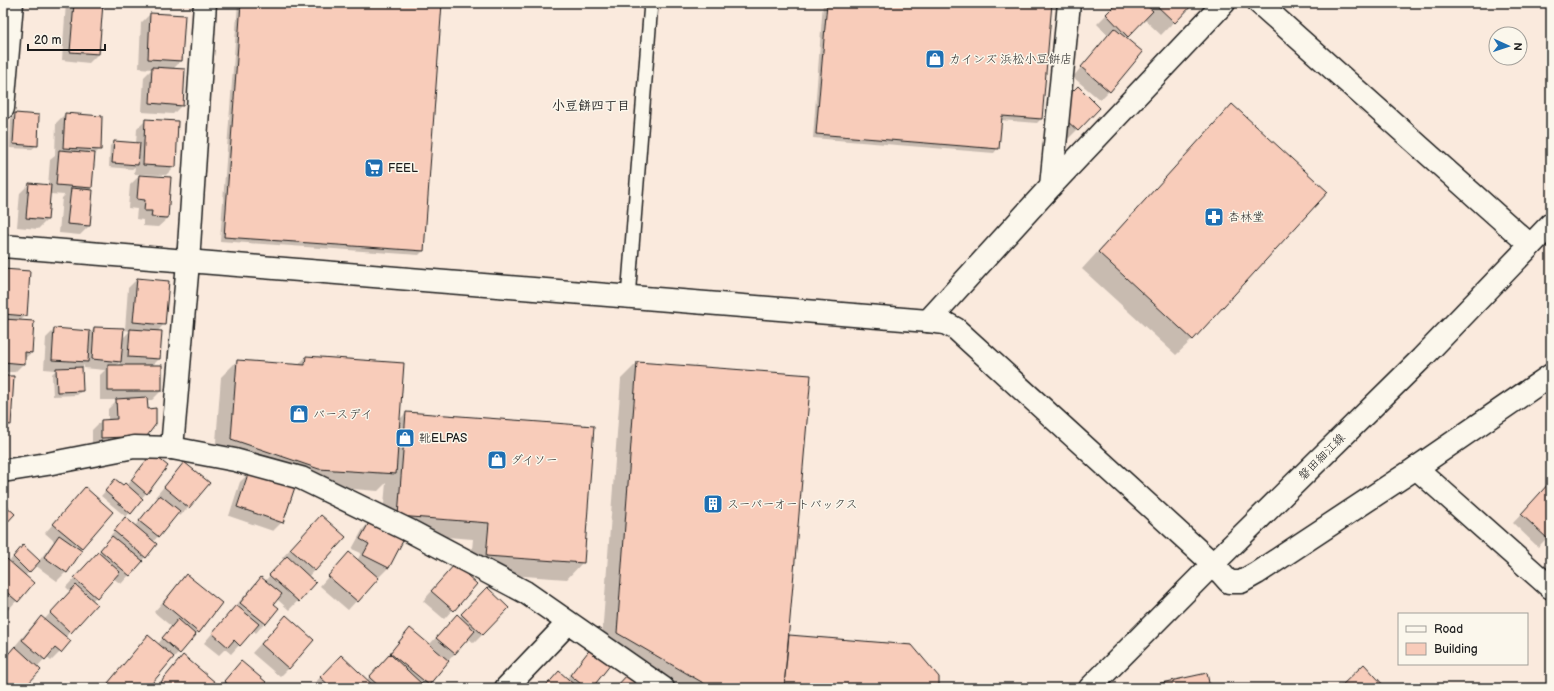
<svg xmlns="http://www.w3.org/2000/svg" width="1554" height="691" font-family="'Balsamiq Sans','Klee One',sans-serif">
<rect width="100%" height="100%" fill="#faeadd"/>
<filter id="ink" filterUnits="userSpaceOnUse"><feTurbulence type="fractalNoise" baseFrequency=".025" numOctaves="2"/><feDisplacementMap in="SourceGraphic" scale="8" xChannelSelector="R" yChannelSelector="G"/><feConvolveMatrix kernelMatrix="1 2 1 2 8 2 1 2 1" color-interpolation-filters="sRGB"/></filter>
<g filter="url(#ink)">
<g fill="#0003" fill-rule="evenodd">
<path d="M66 3H102L98 54 89 63 62 60Z"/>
<path d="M238 3H441L423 251 419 255 220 241Z"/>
<path d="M823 3H1051L1041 119 1037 123 1000 120 998 148 994 153 813 138Z"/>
<path d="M1118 3H1192L1161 35 1144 19 1125 39 1109 91 1100 100 1073 77 1108 35 1097 24Z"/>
<path d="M150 14 184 16 181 61 172 70 182 105 173 114 142 112 144 77 152 69 139 68 141 23Z"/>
<path d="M1078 88 1099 108 1068 139 1058 129 1063 103Z"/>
<path d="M16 114 37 145 32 149 10 148 11 119Z"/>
<path d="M65 114 100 149 94 155 91 188 88 191 89 226 80 235 59 233 62 198 65 195 50 194 47 220 38 229 17 227 20 193 29 184 48 186 50 160 55 156 56 123Z"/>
<path d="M146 120 175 166 166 175 134 174 135 167 132 169 109 167 110 146 114 142 136 144 137 129Z"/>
<path d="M1216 122 1193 339 1176 355 1082 269Z"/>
<path d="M139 176 168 218 158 227 143 226V220L136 219 137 209 128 208 130 185Z"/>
<path d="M3 270 26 315 20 321 31 353 24 359V363L15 372H3Z"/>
<path d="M137 279 164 324 157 332 159 359 152 366 161 391 152 400H146V435L137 444 92 446V430L101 421H108V409L117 400H100V375L105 370 84 368V365L81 368 82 391 77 395 53 396 52 374 56 370 44 369 46 338 55 329 89 334 95 328 122 339 130 331 125 330 128 288ZM120 361V366H116Z"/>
<path d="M306 357 398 421 406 413 583 562 567 579 470 572 473 539 395 533 404 538 388 568 379 577 374 574 377 578 348 610 320 586 340 563 357 561 361 553 352 549 363 529 372 520 382 526 386 483 378 491 302 485 215 455 221 377 237 361 298 365Z"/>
<path d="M637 363 788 636 912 646 938 688H667L601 650 621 379Z"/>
<path d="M3 377 10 424 3 431Z"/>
<path d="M148 459 146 493 126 517 101 496 111 485 122 487 127 486Z"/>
<path d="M184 463 189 507 180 516 177 514 153 542 156 545 121 584 113 578 92 601 65 638 60 652 51 661 46 657 37 667 23 688H3V660L32 626 41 618 44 620 70 591 66 587 112 537 110 536 121 523 134 527 158 498 156 496Z"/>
<path d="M249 473 282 522 273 531 229 516 240 482Z"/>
<path d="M1550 484 1551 534 1538 547 1513 523Z"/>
<path d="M85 488 82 548 79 550 81 551 66 572 57 581 35 565 25 576 33 583 8 610 3 606V565L9 562 18 551 39 561 54 541 45 533Z"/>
<path d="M312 525 344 537 308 577 315 583 289 610 277 599 273 604 277 608 256 633 253 630 231 654 225 649 219 655 204 643 252 587 261 578 265 581 284 560 282 558Z"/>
<path d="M186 575 198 632 175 657 174 656 147 688H104L148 636 158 644 172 627 154 612Z"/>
<path d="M446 575 476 584 444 619 423 601Z"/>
<path d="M478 597 483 634 474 643 468 638 425 688H314L312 686 332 665 367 680 410 629 429 645 448 625 459 618Z"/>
<path d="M286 616 289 668 280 677 252 653Z"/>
<path d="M592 650 590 688H545L566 679Z"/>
<path d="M184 656 219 687 241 662 259 688H155Z"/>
</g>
<g fill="#f8ccba" stroke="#1c1c1c">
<path d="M74 3H103L99 54 70 52Z"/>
<path d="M241 3H442L424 251 224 237Z"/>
<path d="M827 3H1052L1042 119 1002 116 999 149 816 134Z"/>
<path d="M1117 3H1144L1153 11 1128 37 1106 14Z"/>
<path d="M1154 3H1194L1175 23Z"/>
<path d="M150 13 185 15 182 61 148 59Z"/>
<path d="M1114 28 1143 52 1110 92 1081 67Z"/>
<path d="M152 67 185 69 183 106 150 103Z"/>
<path d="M1078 86 1100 108 1078 131 1066 120 1072 92Z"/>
<path d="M1232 104 1328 192 1193 340 1098 252Z"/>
<path d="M15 113 39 115 38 146 13 144Z"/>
<path d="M65 113 102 116 101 150 63 148Z"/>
<path d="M145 119 178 121 176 167 143 165Z"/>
<path d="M114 141 140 143 138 165 112 163Z"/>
<path d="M59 150 95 153 92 188 56 185Z"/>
<path d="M139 175 171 177 168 218 151 217 152 211H144L145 200 137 199Z"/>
<path d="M29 183 51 185 48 220 26 218Z"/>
<path d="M71 188 93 190 90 226 67 224Z"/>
<path d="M3 269 30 271 27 316 3 314Z"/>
<path d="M137 278 169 281 165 325 133 322Z"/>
<path d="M3 319 34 321 32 353 25 352V364L3 362Z"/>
<path d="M94 327 124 328 121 362 92 359Z"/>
<path d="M54 328 90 331 88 362 52 360Z"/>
<path d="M130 329 162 331 160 359 128 357Z"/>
<path d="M306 356 404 363 396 474 319 469 231 439 237 360 305 365Z"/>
<path d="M637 362 811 375 784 688H712L617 633Z"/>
<rect x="108" y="365" width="54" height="26"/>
<path d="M82 367 83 391 57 392 56 368Z"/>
<path d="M3 376H14L11 425 3 424Z"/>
<path d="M147 397 148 409 156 408V424L147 436 101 438V420L117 419 116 399Z"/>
<path d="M406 412 594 426 584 563 486 556 489 523 398 516Z"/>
<path d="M152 453 168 466 147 494 131 480Z"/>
<path d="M184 462 210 483 189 508 164 487Z"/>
<path d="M249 471 295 487 283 523 237 507Z"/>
<path d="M115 479 123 485 125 483 143 499 131 514 105 491Z"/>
<path d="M1550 482 1551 536 1548 539 1521 514Z"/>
<path d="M85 487 113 512 82 548 53 524Z"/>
<path d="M160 495 180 511 159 537 139 521Z"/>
<path d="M3 503 15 514 3 527Z"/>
<path d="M321 515 346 537 315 571 290 549Z"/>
<path d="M125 517 157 544 146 558 114 531Z"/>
<path d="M371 519 405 537 389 568 363 555 369 544 360 539Z"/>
<path d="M59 535 82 551 67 573 44 557Z"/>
<path d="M112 536 143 561 130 576 100 550Z"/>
<path d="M23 545 40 561 29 573 13 557Z"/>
<path d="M98 552 120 572 97 598 74 578Z"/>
<path d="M349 552 379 578 358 602 328 576Z"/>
<path d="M287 556 316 583 299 602 269 575Z"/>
<path d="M7 559 34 583 18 602 3 589V564Z"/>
<path d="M455 564 477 584 454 611 431 591Z"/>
<path d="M186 574 222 603 199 633 163 603Z"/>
<path d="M261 577 282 594 274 604 279 608 266 624 240 603Z"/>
<path d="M76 585 97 604 71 633 50 613Z"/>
<path d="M487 587 509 608 483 635 461 614Z"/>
<path d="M236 605 259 624 240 646 234 640 228 647 212 633Z"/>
<path d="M457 614 475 631 455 654 436 638Z"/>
<path d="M286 615 314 640 289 669 261 644Z"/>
<path d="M41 616 71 641 61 653 55 648 45 660 22 640Z"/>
<path d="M178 619 196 635 180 654 162 638Z"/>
<path d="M410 628 449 661 429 685 390 653Z"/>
<path d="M148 635 174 657 148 688H115L108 683Z"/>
<path d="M789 635 912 645 939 677V688H784Z"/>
<path d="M15 646 41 670 24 688H9L3 682V660Z"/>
<path d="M591 648 611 664 592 688H586L570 675Z"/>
<path d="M390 654 424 686 422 688H381L369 677Z"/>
<path d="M183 655 222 688H168L161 682Z"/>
<path d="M341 655 376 688H332L320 677Z"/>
<path d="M241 661 266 682 260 688H233L224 681Z"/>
<path d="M1364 664 1386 688H1339Z"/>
<path d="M559 671 578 688H544Z"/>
<path d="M629 673 646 688H615Z"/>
<path d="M1207 673 1210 688H1152V685Z"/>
</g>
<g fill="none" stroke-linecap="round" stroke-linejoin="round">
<defs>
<path id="service" d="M628 298 651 3"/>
<g id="minor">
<path d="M1259 3 1530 245"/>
<path d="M3 108 12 3"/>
<path d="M1051 186 1069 3"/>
<path d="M1416 468 1551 588"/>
<path d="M3 471 47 464 134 447 172 448 235 460 301 478 410 531 525 592 663 688"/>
<path d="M1213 564 1229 582H1241L1257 573 1416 468 1551 375"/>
<path d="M506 688 568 623"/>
</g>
<g id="tertiary">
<path d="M3 246 928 321"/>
<path d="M172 448 188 262 205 3"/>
<path d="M1213 564 956 329 945 323 928 321 1051 186 1224 3"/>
</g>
<path id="secondary" d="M1090 688 1213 564 1422 358 1551 224"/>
</defs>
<use href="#service" stroke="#1c1c1c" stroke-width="16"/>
<use href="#minor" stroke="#1c1c1c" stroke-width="25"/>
<use href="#tertiary" stroke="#1c1c1c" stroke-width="25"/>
<use href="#secondary" stroke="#1c1c1c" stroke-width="25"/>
<use href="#service" stroke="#fbf7ec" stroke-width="13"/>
<use href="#minor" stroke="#fbf7ec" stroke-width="22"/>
<use href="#tertiary" stroke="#fbf7ec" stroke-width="22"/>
<use href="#secondary" stroke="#fbf7ec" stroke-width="22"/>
</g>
</g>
<defs>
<symbol id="shop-square" viewBox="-11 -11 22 22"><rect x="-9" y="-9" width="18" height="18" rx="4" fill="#1f6fb2" stroke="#fbf7ec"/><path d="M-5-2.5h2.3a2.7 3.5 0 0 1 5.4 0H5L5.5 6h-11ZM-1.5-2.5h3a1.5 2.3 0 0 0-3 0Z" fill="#fff"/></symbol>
<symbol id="supermarket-square" viewBox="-11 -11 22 22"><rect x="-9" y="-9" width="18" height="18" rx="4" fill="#1f6fb2" stroke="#fbf7ec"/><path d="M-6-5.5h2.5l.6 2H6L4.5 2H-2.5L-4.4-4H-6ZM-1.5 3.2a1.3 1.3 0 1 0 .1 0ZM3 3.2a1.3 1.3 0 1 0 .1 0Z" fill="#fff"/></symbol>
<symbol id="pharmacy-square" viewBox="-11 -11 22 22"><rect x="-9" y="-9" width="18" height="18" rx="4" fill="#1f6fb2" stroke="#fbf7ec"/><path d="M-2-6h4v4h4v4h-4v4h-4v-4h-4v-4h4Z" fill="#fff"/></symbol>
<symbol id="building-square" viewBox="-11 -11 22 22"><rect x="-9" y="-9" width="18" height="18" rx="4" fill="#1f6fb2" stroke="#fbf7ec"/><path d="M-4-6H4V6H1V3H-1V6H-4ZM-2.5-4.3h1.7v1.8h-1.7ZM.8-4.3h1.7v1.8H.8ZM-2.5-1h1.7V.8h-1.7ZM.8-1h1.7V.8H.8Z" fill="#fff"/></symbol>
</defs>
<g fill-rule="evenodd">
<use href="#shop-square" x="924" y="48" width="22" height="22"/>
<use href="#supermarket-square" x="363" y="157" width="22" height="22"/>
<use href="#pharmacy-square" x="1203" y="206" width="22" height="22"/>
<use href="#shop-square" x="288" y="403" width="22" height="22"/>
<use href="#shop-square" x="394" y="427" width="22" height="22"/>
<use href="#shop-square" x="486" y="449" width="22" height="22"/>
<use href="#building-square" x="702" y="493" width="22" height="22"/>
</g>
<g text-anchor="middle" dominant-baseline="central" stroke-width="3" stroke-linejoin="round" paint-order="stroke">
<g font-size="12" fill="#1c1c1c" stroke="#fbf7ec" text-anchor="start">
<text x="949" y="59">カインズ 浜松小豆餠店</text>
<text x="388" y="168">FEEL</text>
<text x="1228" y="217">杏林堂</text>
<text x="313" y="414">バースデイ</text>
<text x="419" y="438">靴ELPAS</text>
<text x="511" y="460">ダイソー</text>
<text x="727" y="504">スーパーオートバックス</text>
</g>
<g font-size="12" fill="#1c1c1c" stroke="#fbf7ec">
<text transform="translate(1322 457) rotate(-45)">磐田細江線</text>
</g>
<g font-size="13" font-weight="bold" fill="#1c1c1c" stroke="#fbf7ec">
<text x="591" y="106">小豆餅四丁目</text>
</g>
</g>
<rect width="1554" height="691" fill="none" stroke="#fbf7ec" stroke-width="16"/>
<rect x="8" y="8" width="1538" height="675" fill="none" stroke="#1c1c1c" stroke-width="1.5" filter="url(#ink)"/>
<rect x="1398" y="613" width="130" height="52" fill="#fbf7ec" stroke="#a29f99"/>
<rect x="1406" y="626" width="20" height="6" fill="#fbf7ec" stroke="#a29f99"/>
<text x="1434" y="633" font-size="12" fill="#1c1c1c">Road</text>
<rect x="1406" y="643" width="20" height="12" fill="#f8ccba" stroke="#a29f99"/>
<text x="1434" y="653" font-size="12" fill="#1c1c1c">Building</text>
<g transform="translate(1508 46) rotate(93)"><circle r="19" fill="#fbf7ec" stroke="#a29f99"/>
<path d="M0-3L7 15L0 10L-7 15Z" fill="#1f6fb2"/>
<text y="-6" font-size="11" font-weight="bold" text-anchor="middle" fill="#1c1c1c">N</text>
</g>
<path d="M28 44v6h77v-6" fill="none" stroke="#1c1c1c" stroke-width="2"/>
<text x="34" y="44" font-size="12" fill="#1c1c1c" stroke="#fbf7ec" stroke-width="3" paint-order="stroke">20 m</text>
</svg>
